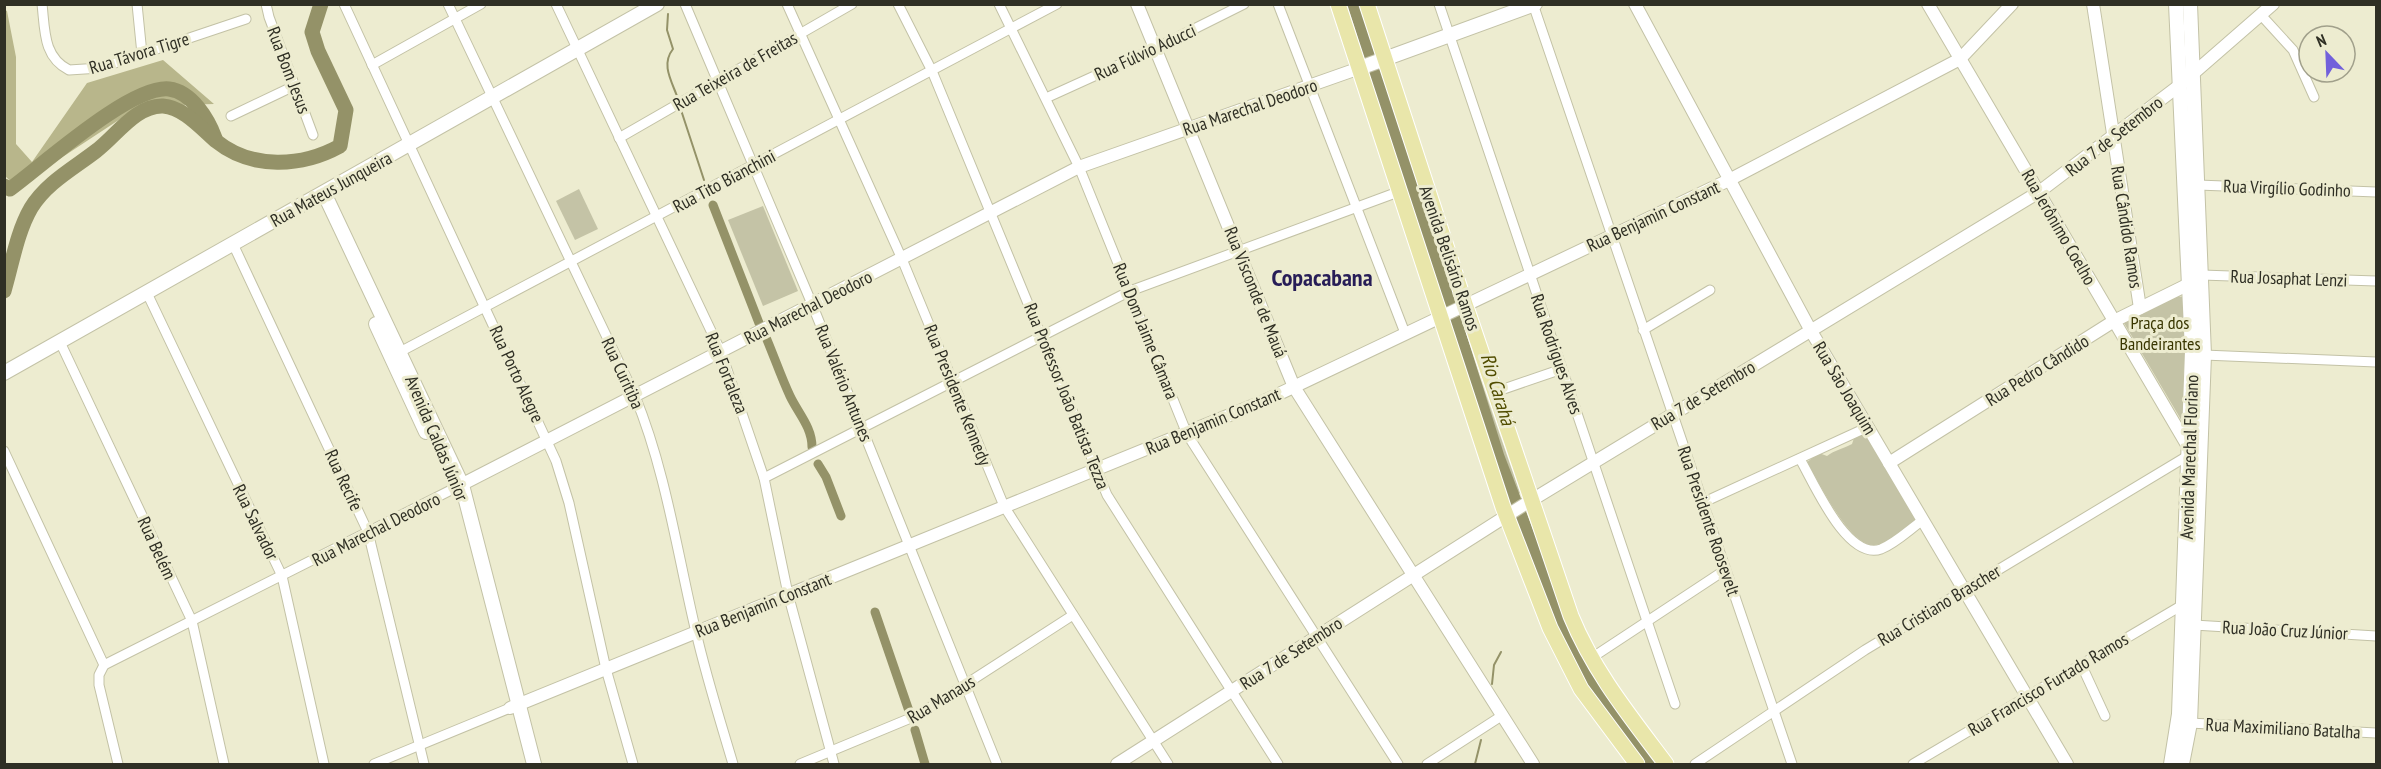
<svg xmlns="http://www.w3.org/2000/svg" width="2381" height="769" font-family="'PT Sans Narrow',sans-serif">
<rect width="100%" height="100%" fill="#edecd0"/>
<g fill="#c4c3a6">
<path d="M1342 5H1361L1374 50 1358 56Z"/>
<path d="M1377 62 1457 299 1456 302 1441 308 1361 68Z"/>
<path d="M579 189 598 229 575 240 556 201Z"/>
<path d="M763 206 798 291 763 306 728 220Z"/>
<path d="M2178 296 2182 297 2185 302 2183 423 2124 323Z"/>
<path d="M1458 314 1520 493 1510 502 1447 319Z"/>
<path d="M1865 433 1916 519C1905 528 1889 546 1873 545 1848 544 1819 482 1807 462L1819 453 1827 456C1835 450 1842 449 1852 444L1854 438Z"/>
<path d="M1526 513 1557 596 1612 703 1656 764H1642L1579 678 1512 519Z"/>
</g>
<path fill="#b8b68b" d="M5 10 7 11 16 57V144L32 162 87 83 163 60 214 104 140 106 17 187 5 176Z"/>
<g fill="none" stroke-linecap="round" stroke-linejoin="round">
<g stroke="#949268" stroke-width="2">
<path d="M668 14 667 30 673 49C661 64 671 80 677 96"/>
<path d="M681 110 704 180"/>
<path d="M1542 591 1548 588"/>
<path d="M1492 684 1494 665 1501 652"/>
<path d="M1475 764 1481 740"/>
</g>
<g stroke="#949268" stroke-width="9">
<path d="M713 205 759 323"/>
<path d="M765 335C774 356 781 377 790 396 798 413 812 427 812 447"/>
<path d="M818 464 826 477 841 516"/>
<path d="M875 612 909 711"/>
<path d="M915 730 925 764"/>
</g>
<g stroke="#949268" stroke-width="15">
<path d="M1355 4 1497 457 1556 610 1583 669 1649 764"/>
<path d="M4 186 10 189C43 165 131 85 169 89 192 92 208 119 215 138"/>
<path d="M4 291C12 264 17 232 31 208 46 183 74 168 96 151 116 136 136 105 163 106 183 107 202 129 216 141 252 170 302 167 340 146L346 110 318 51 312 32 321 4"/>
</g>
<defs>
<g id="minor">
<path d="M42 4C45 30 43 57 69 70L100 68 246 19"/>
<path d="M137 4 142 54"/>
<path d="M266 4 269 17 313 135"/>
<path d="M344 4 556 461 569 503 606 669 633 764"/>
<path d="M448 4 635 396C666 472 677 552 696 632 706 676 720 720 733 764"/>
<path d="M556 4 721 352 764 478 788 594 834 764"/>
<path d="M685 4 812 304 997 764"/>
<path d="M787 4 902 259 1004 506 1168 764"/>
<path d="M898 4 932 71 1107 495 1278 764"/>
<path d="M999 4 1079 167 1187 434 1398 764"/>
<path d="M1278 4 1405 333"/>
<path d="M1439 4 1675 704"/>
<path d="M1533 4 1792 764"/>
<path d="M2261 15 2293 50 2314 97"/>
<path d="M372 65 481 4"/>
<path d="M1046 98 1156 48 1244 4"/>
<path d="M231 116 294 86"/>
<path d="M619 138 852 4"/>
<path d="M2198 185 2376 192"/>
<path d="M233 244 368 532 424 764"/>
<path d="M2202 275 2376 281"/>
<path d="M147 293 282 576 324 764"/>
<path d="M1643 330 1710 290"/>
<path d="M60 342 192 621 224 764"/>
<path d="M396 354 1057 4"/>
<path d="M2204 355 2376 362"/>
<path d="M1495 392 1562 369"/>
<path d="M4 451 104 665 99 675V685L118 764"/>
<path d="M1800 459C1814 483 1847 561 1881 549 1896 543 1910 529 1923 520"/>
<path d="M764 478 1130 291 1398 192"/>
<path d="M1702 503 1868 427"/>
<path d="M2194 625 2376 636"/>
<path d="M1590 659 1725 570"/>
<path d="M2081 664 2105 716"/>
<path d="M104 665 453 489"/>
<path d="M2190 723 2376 733"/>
<path d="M374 764 510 708"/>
<path d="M800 764 918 715 1073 615"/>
<path d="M1427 764 1503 715"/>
<path d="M1695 764 1865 650 2189 455"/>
<path d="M1913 764 2184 604"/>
</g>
<g id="tertiary">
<path d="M1137 4 1294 387 1533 764"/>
<path d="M1635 4 1811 331 2067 764"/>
<path d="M1928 4 2190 450"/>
<path d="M2093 4 2140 308"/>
<path d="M1889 463 2114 321 2189 284"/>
<path d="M453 489 1079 167 1357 69"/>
<path d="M510 708 1264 401 1729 180 1960 59 2012 4"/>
<path d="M1117 764 1522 506 2039 192 2180 85 2273 4"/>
</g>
<g id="secondary">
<path d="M1357 69 1535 4"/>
<path d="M324 193 462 485 534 764"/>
<path d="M376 324 426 432"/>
<path d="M4 373 657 4"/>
<path d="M2171 764 2179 714 2192 351 2176 4"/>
<path d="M2182 764 2190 723 2204 355 2190 4"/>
</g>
<g id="primary">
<path d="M1338 4 1503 507 1550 628 1581 689 1637 764"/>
<path d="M1367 4 1465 304 1571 616C1594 672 1630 716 1666 764"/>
</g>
</defs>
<use href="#minor" stroke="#c3c2a6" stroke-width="11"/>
<use href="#tertiary" stroke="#c3c2a6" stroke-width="14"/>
<use href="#secondary" stroke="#c3c2a6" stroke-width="16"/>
<use href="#primary" stroke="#fff" stroke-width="17"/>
<use href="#minor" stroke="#fff" stroke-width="9"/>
<use href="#tertiary" stroke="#fff" stroke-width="12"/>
<use href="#secondary" stroke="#fff" stroke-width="14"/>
<use href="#primary" stroke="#e9e6aa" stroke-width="15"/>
</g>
<g text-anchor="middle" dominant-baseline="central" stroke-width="6" stroke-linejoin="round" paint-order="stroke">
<g font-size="18" fill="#2f2f24" stroke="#edecd0">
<text transform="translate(1145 52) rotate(-25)">Rua Fúlvio Aducci</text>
<text transform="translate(139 53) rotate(-17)">Rua Távora Tigre</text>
<text transform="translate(289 70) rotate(69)">Rua Bom Jesus</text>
<text transform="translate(735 71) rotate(-30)">Rua Teixeira de Freitas</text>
<text transform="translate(1250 107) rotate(-19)">Rua Marechal Deodoro</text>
<text transform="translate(2114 136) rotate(-38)">Rua 7 de Setembro</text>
<text transform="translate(724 181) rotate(-28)">Rua Tito Bianchini</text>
<text transform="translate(2287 188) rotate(2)">Rua Virgílio Godinho</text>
<text transform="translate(331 189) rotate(-29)">Rua Mateus Junqueira</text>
<text transform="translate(1653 216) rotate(-25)">Rua Benjamin Constant</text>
<text transform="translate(2059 227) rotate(60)">Rua Jerônimo Coelho</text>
<text transform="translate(2127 227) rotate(81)">Rua Cândido Ramos</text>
<text transform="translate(1450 258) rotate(71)">Avenida Belisário Ramos</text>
<text transform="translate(2289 278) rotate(2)">Rua Josaphat Lenzi</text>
<text transform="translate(1256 292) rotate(68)">Rua Visconde de Mauá</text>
<text transform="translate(808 307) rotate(-27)">Rua Marechal Deodoro</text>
<text transform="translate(1146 331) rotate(68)">Rua Dom Jaime Câmara</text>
<text transform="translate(1557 354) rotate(71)">Rua Rodrigues Alves</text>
<text transform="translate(2037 370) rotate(-32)">Rua Pedro Cândido</text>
<text transform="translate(623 373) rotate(65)">Rua Curitiba</text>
<text transform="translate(727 373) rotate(68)">Rua Fortaleza</text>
<text transform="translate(517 374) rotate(65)">Rua Porto Alegre</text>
<text transform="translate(844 383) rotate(68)">Rua Valério Antunes</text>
<text transform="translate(1845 388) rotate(59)">Rua São Joaquim</text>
<text transform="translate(958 395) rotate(68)">Rua Presidente Kennedy</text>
<text transform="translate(1703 395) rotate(-31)">Rua 7 de Setembro</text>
<text transform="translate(1067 396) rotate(68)">Rua Professor João Batista Tezza</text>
<text transform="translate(1213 421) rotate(-23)">Rua Benjamin Constant</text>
<text transform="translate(437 438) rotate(67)">Avenida Caldas Júnior</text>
<text transform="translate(2189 457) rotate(-88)">Avenida Marechal Floriano</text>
<text transform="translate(344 480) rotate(65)">Rua Recife</text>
<text transform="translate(1709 521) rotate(71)">Rua Presidente Roosevelt</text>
<text transform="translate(256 522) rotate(64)">Rua Salvador</text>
<text transform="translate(376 529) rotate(-27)">Rua Marechal Deodoro</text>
<text transform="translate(157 548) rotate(65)">Rua Belém</text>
<text transform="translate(763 605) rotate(-22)">Rua Benjamin Constant</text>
<text transform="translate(1939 605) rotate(-31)">Rua Cristiano Brascher</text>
<text transform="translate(2285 630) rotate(3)">Rua João Cruz Júnior</text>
<text transform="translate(1291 653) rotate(-33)">Rua 7 de Setembro</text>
<text transform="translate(2048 684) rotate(-31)">Rua Francisco Furtado Ramos</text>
<text transform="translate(941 699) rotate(-31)">Rua Manaus</text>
<text transform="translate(2283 728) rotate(3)">Rua Maximiliano Batalha</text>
</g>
<g font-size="18" fill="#393600" stroke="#edecd0">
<text x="2160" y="322">Praça dos<tspan x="2160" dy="21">Bandeirantes</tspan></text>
</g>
<g font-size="20" font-style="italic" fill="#514d00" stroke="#edecd0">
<text transform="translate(1498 389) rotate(73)">Rio Carahá</text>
</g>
<g font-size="24" font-weight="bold" fill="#271d57" stroke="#edecd0">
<text x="1322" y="277">Copacabana</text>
</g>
</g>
<rect width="2381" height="769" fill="none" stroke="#2f2f24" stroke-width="12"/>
<g transform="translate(2327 54) rotate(337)"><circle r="28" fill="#edecd0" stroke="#a1a08b" stroke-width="1.5"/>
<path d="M0-4.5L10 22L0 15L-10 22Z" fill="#7260db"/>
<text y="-9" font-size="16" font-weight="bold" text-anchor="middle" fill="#2f2f24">N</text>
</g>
</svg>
